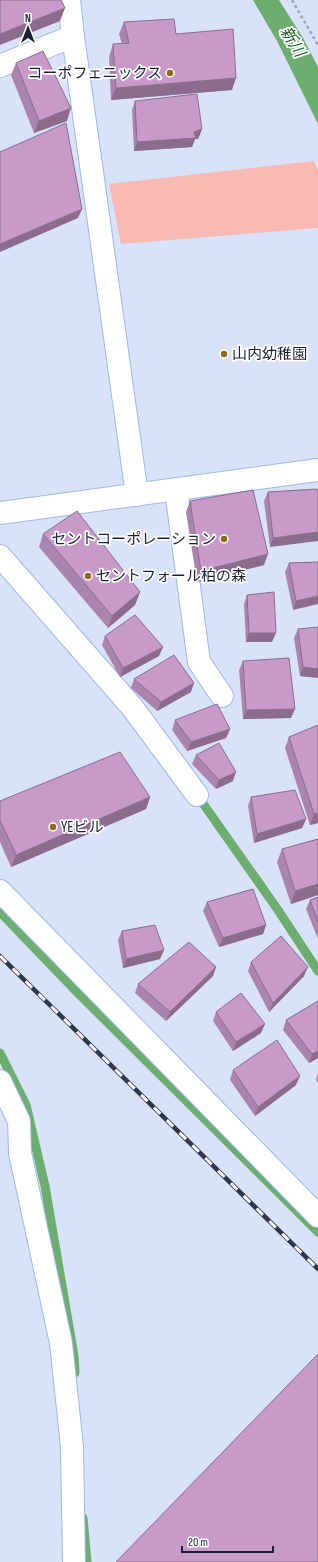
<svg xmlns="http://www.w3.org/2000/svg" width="318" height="1562" font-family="'Sofia Sans Condensed','Noto Sans JP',sans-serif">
<rect width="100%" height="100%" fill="#d8e3fa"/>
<path fill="#f8b9b3" d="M314 161 318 171V228L121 244 109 184Z"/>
<path fill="#6dad6f" d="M253 0H279L303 38 318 67V124L277 41Z"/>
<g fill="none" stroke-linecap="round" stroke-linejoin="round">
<g stroke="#6dad6f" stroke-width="9">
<path d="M197 795 278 910 318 971"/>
<path d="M0 912 72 987 318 1232"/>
<path d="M0 1053 26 1105 45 1186 74 1356 75 1373"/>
<path d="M83 1518 87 1562"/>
</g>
<defs>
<g id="minor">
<path d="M73 36 137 495"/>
<path d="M0 66 73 36 69 0"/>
<path d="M176 490 199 662 222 696"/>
<path d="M0 556 132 707 197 795"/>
<path d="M0 891 318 1216"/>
<path d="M0 1081 19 1121 20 1153 61 1343 72 1447 74 1562"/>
</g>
<path id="tertiary" d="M0 513 318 470"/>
</defs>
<use href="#minor" stroke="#9db7ee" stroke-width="24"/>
<use href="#tertiary" stroke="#9db7ee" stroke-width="24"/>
<path stroke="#98a2b9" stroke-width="2.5" stroke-dasharray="3 3" stroke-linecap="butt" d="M292 0 318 45"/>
<use href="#minor" stroke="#fff" stroke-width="22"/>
<use href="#tertiary" stroke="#fff" stroke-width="22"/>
<defs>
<path id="rail" d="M0 956 318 1269"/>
</defs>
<use href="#rail" stroke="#2d374d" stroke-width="4.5"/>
<use href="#rail" stroke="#fff" stroke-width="3" stroke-dasharray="9" stroke-linecap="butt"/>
</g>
<g fill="#ab84ad">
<path d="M124 22 176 34 232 90 111 100 109 57 113 44H122L119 34Z"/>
<path d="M16 63 67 121 34 133 11 75Z"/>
<path d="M135 101 202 129 198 139H195L192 147 134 151 132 110Z"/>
<path d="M317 489 270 547 264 501 268 492Z"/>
<path d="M190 501 264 565 197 582 186 512Z"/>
<path d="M43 534 140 592 135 605 108 628 39 547Z"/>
<path d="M318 562 293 610 285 572 289 563Z"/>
<path d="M247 595 272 642H246L244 604Z"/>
<path d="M318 627V678L300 676 294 638 298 629Z"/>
<path d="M105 636 159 656 120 677 102 645Z"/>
<path d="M243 661 291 718 243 719 239 670Z"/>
<path d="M134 679 191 692 157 711 131 688Z"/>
<path d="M175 720 230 729 226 738 187 751 172 730Z"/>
<path d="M289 737 318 823 310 825 285 748Z"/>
<path d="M196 755 233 781 216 789 192 764Z"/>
<path d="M150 797 146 809 11 867 0 842V801Z"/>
<path d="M251 797 306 819 302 828 254 843 248 806Z"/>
<path d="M318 839V895L291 904 277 862 282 849Z"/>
<path d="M318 897V939L306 909 310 900Z"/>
<path d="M207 902 266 925 263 934 219 947 203 911Z"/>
<path d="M122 931 164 950 160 959 123 968 118 940Z"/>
<path d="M251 962 304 976 269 1012 248 971Z"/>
<path d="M216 967 213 976 166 1021 135 993 138 984Z"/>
<path d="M318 1001V1058L309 1063 283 1030 286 1020Z"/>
<path d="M216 1012 261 1033 233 1051 213 1021Z"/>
<path d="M233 1070 296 1085 255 1116 230 1080Z"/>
<path d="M318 1073V1083L316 1080Z"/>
</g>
<g fill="#8b6c8d">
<path d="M65 8 60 21 0 45V34Z"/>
<path d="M236 78 232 90 111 100 116 88Z"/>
<path d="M71 108 67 121 34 133 39 121Z"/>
<path d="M202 129 198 139H195L192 147 134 151 137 142Z"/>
<path d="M82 209 78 218 0 252V244Z"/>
<path d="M318 532V541L270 547 273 538Z"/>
<path d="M268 554 264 565 197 582 201 571Z"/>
<path d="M140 592 135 605 108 628 112 616Z"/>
<path d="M318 596V604L293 610 296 601Z"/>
<path d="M249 633H276L272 642H246Z"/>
<path d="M163 647 159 656 120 677 123 668Z"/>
<path d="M303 667 318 669V678L300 676Z"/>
<path d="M194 683 191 692 157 711 161 702Z"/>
<path d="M295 709 291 718 243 719 246 710Z"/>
<path d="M230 729 226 738 187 751 191 742Z"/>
<path d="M236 772 233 781 216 789 219 780Z"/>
<path d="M150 797 146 809 11 867 16 855Z"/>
<path d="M318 813V823L310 825 314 814Z"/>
<path d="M306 819 302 828 254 843 257 834Z"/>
<path d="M318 884V895L291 904 295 891Z"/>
<path d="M266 925 263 934 219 947 223 938Z"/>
<path d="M164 950 160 959 123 968 126 959Z"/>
<path d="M216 967 213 976 166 1021 170 1012Z"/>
<path d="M308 967 304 976 269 1012 273 1003Z"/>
<path d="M265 1024 261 1033 233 1051 236 1042Z"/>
<path d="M318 1051V1058L309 1063 312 1054Z"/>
<path d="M300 1076 296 1085 255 1116 258 1107Z"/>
</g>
<g fill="#c79ac9" stroke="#8b6c8d">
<path d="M0 0H61L65 8 0 34Z"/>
<path d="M174 19 176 34 233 29 236 78 116 88 113 44 129 43 124 22Z"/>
<path d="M43 51 71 108 39 121 16 63Z"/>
<path d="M197 94 202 129 194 132 196 138 137 142 135 101Z"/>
<path d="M66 123 82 209 0 244V152Z"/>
<path d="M317 489 318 492V532L273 538 268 492Z"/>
<path d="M253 490 268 554 201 571 190 501Z"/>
<path d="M77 511 140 592 112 616 43 534Z"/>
<path d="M318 562V596L296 601 289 563Z"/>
<path d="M274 592 276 633H249L247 595Z"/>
<path d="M135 615 163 647 123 668 105 636Z"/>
<path d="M318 627V669L303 667 298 629Z"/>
<path d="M174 655 194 683 161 702 134 679Z"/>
<path d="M289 658 295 709 246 710 243 661Z"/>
<path d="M217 704 230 729 191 742 175 720Z"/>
<path d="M318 725V813L314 814 289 737Z"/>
<path d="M219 743 236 772 219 780 196 755Z"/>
<path d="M120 752 150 797 16 855 0 820V801Z"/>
<path d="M295 790 306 819 257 834 251 797Z"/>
<path d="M318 839V884L295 891 282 849Z"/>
<path d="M253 889 266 925 223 938 207 902Z"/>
<path d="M318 897V922L310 900Z"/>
<path d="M155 925 164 950 126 959 122 931Z"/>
<path d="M281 936 308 967 273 1003 251 962Z"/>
<path d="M189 942 216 967 170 1012 138 984Z"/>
<path d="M241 993 265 1024 236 1042 216 1012Z"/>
<path d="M318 1001V1051L312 1054 286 1020Z"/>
<path d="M277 1040 300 1076 258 1107 233 1070Z"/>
<path d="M318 1354V1562H116Z"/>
</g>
<g fill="#8d6a0c" stroke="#fff" stroke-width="1.5">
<circle cx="170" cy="73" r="4"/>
<circle cx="224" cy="354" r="4"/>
<circle cx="224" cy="539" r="4"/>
<circle cx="88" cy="576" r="4"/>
<circle cx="53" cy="827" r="4"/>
</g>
<g text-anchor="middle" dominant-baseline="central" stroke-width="3.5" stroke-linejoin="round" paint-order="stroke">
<g font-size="15" fill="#182237" stroke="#fff" text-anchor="start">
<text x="162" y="73" text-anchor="end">コーポフェニックス</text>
<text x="232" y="354">山内幼稚園</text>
<text x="216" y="539" text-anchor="end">セントコーポレーション</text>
<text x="96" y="576">セントフォール柏の森</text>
<text x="61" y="827">YEビル</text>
</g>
<g font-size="16" font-style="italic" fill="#185a20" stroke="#fff">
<text transform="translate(292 42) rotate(58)">新川</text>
</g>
</g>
<g transform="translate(28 28)" stroke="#ffffff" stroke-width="3" paint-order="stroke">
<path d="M0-3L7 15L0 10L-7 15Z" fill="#182237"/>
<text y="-6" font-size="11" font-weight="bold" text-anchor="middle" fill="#182237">N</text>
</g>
<path d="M182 1546v6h91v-6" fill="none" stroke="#182237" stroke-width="2"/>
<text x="188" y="1546" font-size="12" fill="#182237" stroke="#ffffff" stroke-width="3" paint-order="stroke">20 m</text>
</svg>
